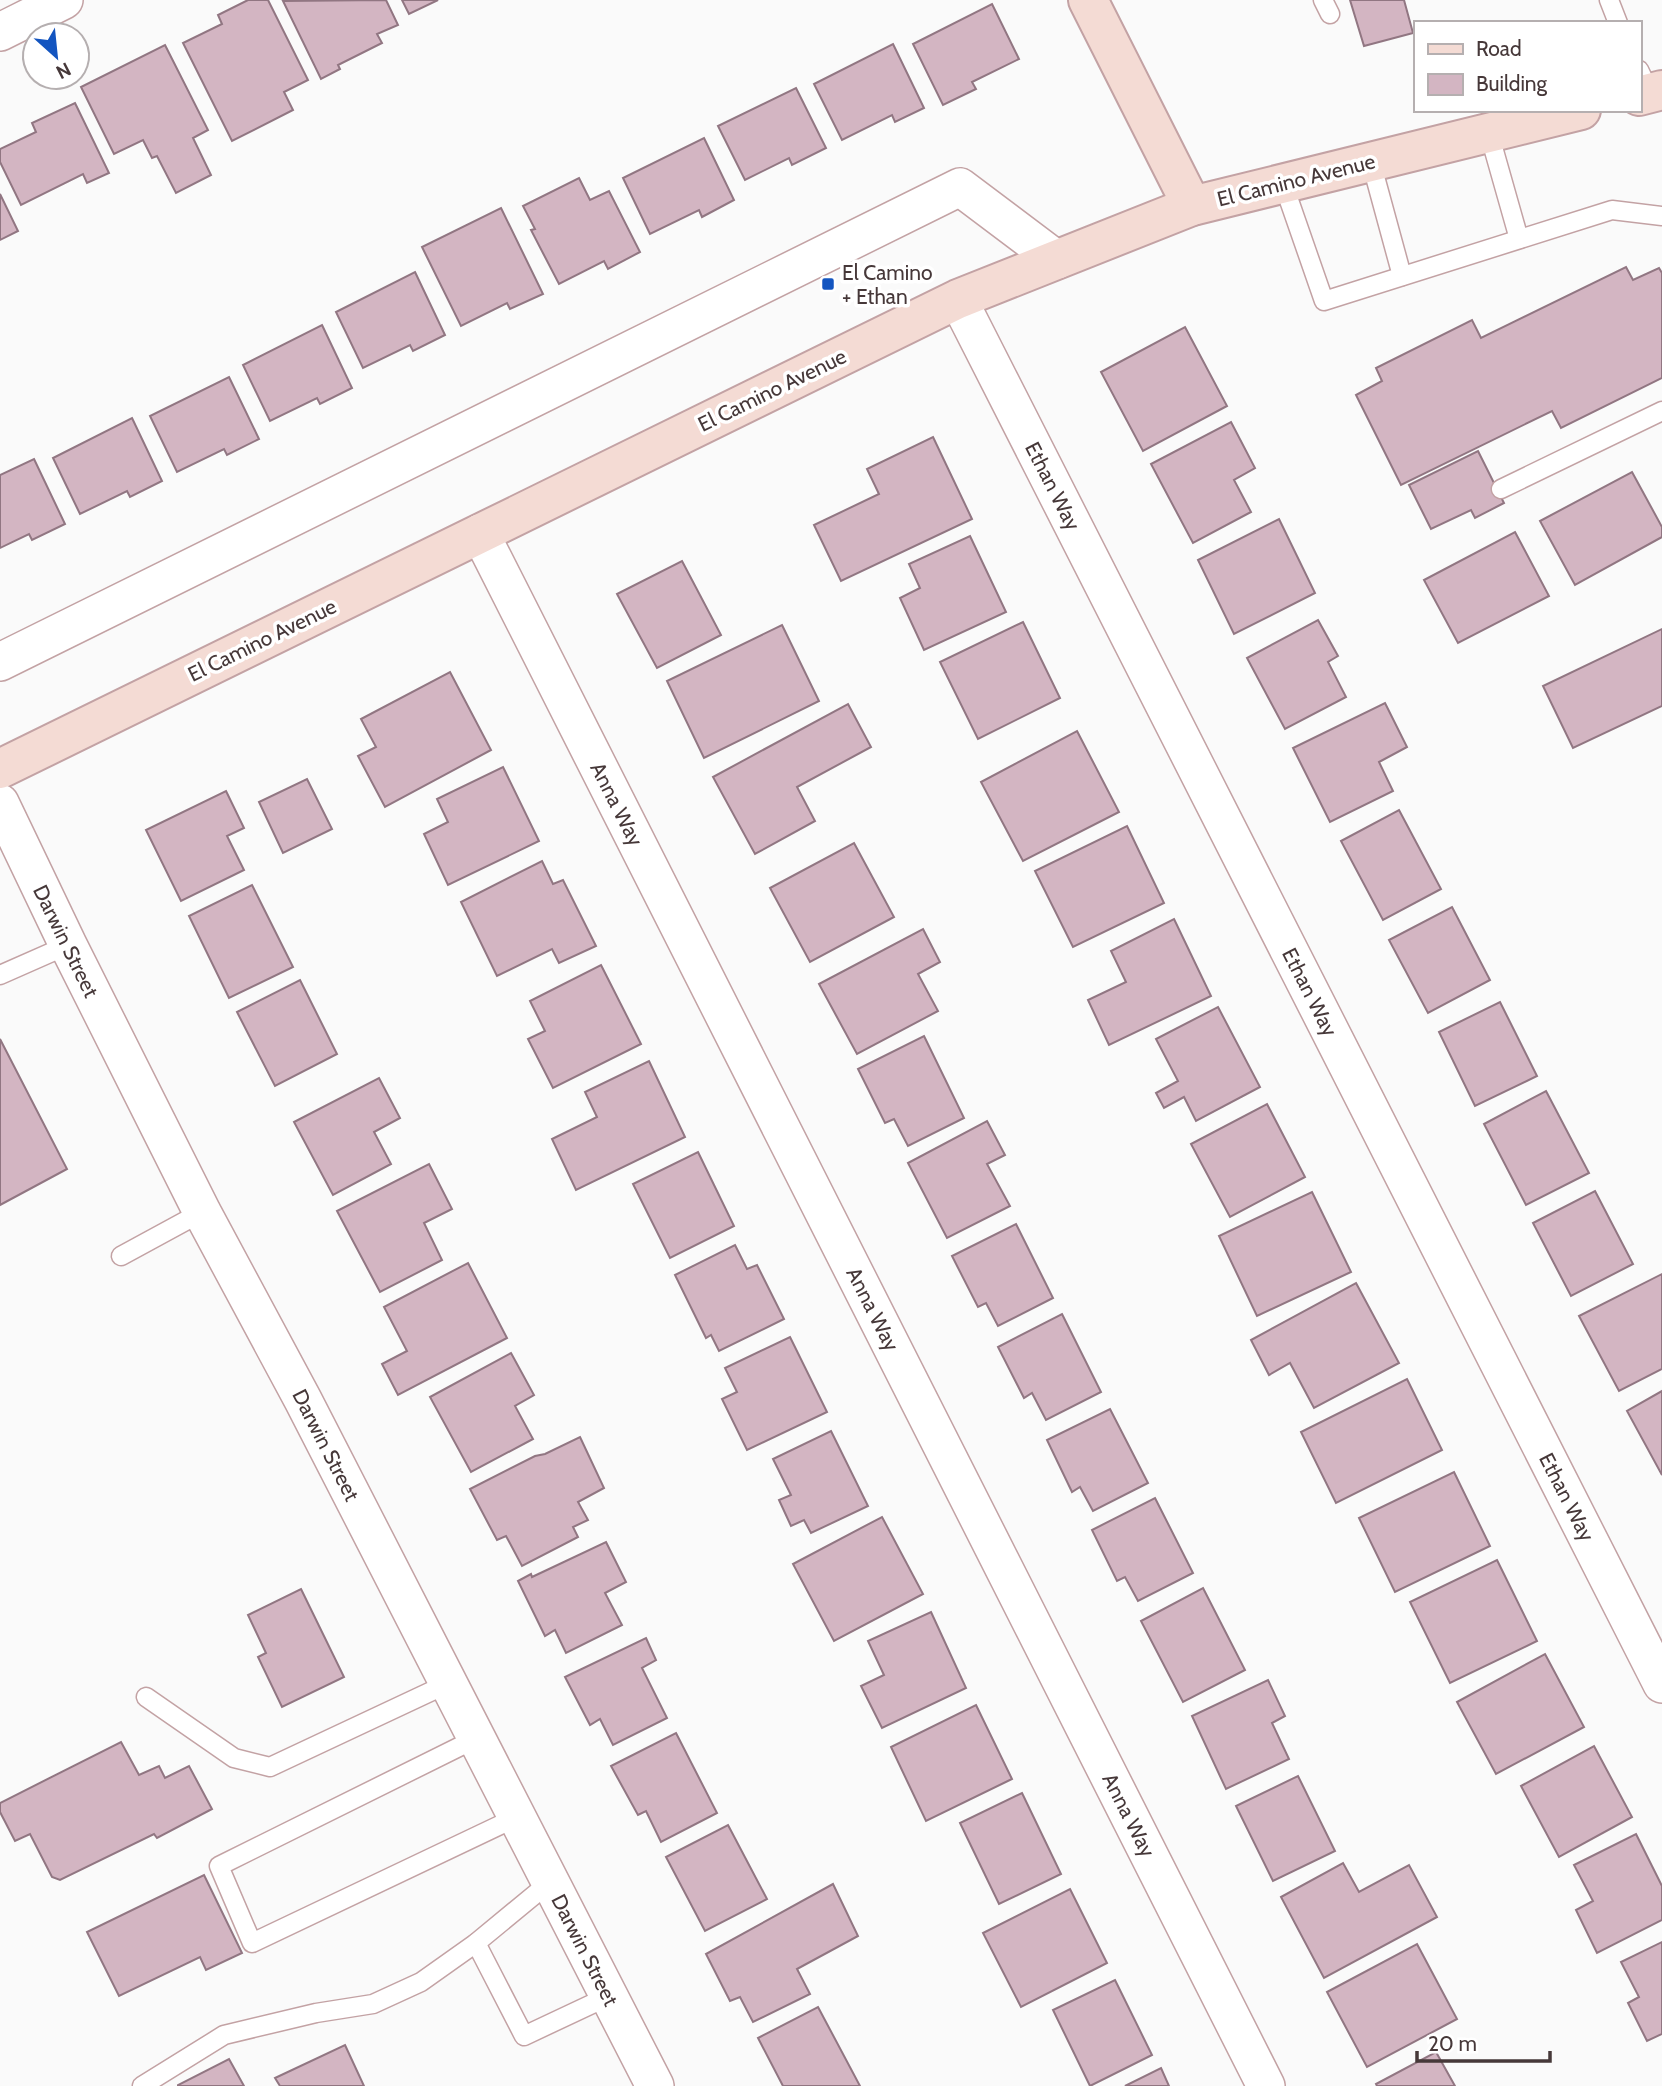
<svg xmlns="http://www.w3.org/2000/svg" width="1662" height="2086" font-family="Cabin,sans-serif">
<rect width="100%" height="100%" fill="#fafafa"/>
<g fill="#d3b5c2" stroke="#917682" stroke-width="2">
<path d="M248 0H268L308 80 284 92 293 110 232 141 183 43 222 24 218 15Z"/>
<path d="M386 0 398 25 377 34 382 43 338 65 340 69 321 79 283 1Z"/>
<path d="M402 0H438L409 14Z"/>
<path d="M1350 0H1404L1413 33 1364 46Z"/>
<path d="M992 4 1019 59 972 82 976 89 943 105 913 44Z"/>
<path d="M893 44 924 108 895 122 892 115 842 140 814 84Z"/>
<path d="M165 45 208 130 193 138 211 175 176 193 157 156 152 158 143 140 114 154 81 87Z"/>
<path d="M796 88 826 148 792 165 789 158 745 180 718 126Z"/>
<path d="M75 103 109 173 87 183 83 174 21 205 0 162V149L36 132 32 123Z"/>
<path d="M704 138 734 200 702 217 699 210 650 234 623 178Z"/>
<path d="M579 178 590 200 609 191 640 252 608 269 604 261 559 284 531 230 535 229 523 206Z"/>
<path d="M0 194 18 231 0 240Z"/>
<path d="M501 208 543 294 510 309 507 303 461 326 422 247Z"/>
<path d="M1626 267 1633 280 1659 268 1662 273V378L1561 428 1552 411 1401 485 1356 395 1382 381 1376 368 1472 320 1481 338Z"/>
<path d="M415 272 445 335 413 351 410 345 363 368 336 312Z"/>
<path d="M322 325 352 388 320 404 317 398 270 421 243 365Z"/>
<path d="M1185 327 1227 406 1143 451 1101 372Z"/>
<path d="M229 377 259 439 227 455 224 449 177 472 150 416Z"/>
<path d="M132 418 162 481 130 497 127 491 80 514 53 458Z"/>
<path d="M1231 422 1255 468 1234 480 1251 512 1193 543 1151 464Z"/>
<path d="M933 437 972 519 841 581 814 525 879 494 867 469Z"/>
<path d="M1478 451 1504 503 1475 518 1471 510 1431 529 1409 485Z"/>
<path d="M34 459 65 524 32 540 29 534 0 548V475Z"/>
<path d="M1632 472 1662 527V537L1575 585 1540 521Z"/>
<path d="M1279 519 1315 593 1234 634 1198 560Z"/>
<path d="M1515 532 1549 596 1458 643 1424 580Z"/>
<path d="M970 536 1006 612 924 650 900 598 920 588 909 564Z"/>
<path d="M682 561 721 635 657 668 617 594Z"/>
<path d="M1318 620 1338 656 1328 662 1346 697 1285 729 1247 658Z"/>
<path d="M1023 622 1060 698 978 739 940 662Z"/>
<path d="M782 625 819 701 704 758 667 681Z"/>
<path d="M1662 629V706L1573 748 1543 686Z"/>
<path d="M450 672 491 750 385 807 358 756 376 747 361 719Z"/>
<path d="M1385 703 1407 747 1379 762 1393 791 1330 822 1293 748Z"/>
<path d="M848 704 871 747 797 787 815 821 755 854 713 777Z"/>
<path d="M1077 731 1119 812 1023 861 981 782Z"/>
<path d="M503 767 539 841 448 885 424 834 448 822 437 799Z"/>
<path d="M307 779 332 829 283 853 259 802Z"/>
<path d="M226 791 244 828 227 836 244 870 181 901 146 830Z"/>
<path d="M1399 810 1441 889 1383 920 1341 841Z"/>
<path d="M1127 826 1164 903 1073 947 1035 871Z"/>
<path d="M854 843 894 917 810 962 770 888Z"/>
<path d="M542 861 553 884 563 880 596 946 559 963 552 949 497 976 461 902Z"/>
<path d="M252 885 293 967 229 998 189 916Z"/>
<path d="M1452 907 1490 980 1428 1013 1389 940Z"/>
<path d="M1174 919 1211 996 1109 1045 1088 1000 1126 982 1111 951Z"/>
<path d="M923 929 940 962 918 974 938 1011 857 1054 819 984Z"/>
<path d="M601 965 641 1044 553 1088 528 1039 545 1031 530 1001Z"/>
<path d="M300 980 337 1054 275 1086 237 1012Z"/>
<path d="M1500 1002 1537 1076 1475 1106 1439 1032Z"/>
<path d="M1218 1007 1260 1087 1196 1121 1184 1097 1164 1108 1156 1093 1178 1081 1156 1039Z"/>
<path d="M924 1036 964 1118 908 1146 894 1119 885 1123 858 1069Z"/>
<path d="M0 1039 67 1169 0 1205Z"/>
<path d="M649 1061 685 1137 576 1190 552 1139 597 1117 585 1092Z"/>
<path d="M379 1078 400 1118 374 1132 391 1164 333 1195 294 1122Z"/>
<path d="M1546 1091 1589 1173 1526 1205 1484 1124Z"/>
<path d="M1267 1104 1305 1177 1230 1217 1191 1144Z"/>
<path d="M987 1121 1005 1155 987 1164 1010 1206 947 1238 908 1163Z"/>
<path d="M698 1152 734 1226 670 1258 633 1184Z"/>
<path d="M429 1164 452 1209 424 1223 442 1260 380 1292 337 1211Z"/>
<path d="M1595 1191 1633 1264 1571 1296 1533 1223Z"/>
<path d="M1312 1192 1351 1272 1257 1316 1219 1236Z"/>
<path d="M1016 1224 1053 1298 998 1326 986 1303 978 1307 952 1256Z"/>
<path d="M735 1245 747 1269 757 1265 784 1319 719 1351 711 1335 706 1338 675 1275Z"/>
<path d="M468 1263 507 1338 398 1395 382 1364 407 1351 384 1307Z"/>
<path d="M1662 1274V1369L1619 1391 1579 1316Z"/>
<path d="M1356 1283 1399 1363 1314 1408 1290 1363 1269 1375 1251 1340Z"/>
<path d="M1062 1314 1101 1392 1046 1420 1032 1393 1024 1398 998 1347Z"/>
<path d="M790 1337 827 1412 747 1450 722 1399 737 1392 725 1368Z"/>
<path d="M511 1353 534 1395 515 1406 533 1439 471 1472 430 1397Z"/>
<path d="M1407 1379 1442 1450 1336 1503 1301 1432Z"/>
<path d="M1662 1391V1475L1627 1411Z"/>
<path d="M1110 1409 1148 1483 1093 1511 1080 1487 1072 1492 1047 1440Z"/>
<path d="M831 1431 868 1506 811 1533 804 1520 791 1526 779 1500 791 1495 773 1459Z"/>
<path d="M580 1437 604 1488 578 1502 588 1520 573 1527 578 1537 522 1566 506 1536 497 1540 470 1489 535 1456 545 1454Z"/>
<path d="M1454 1472 1490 1546 1395 1592 1359 1518Z"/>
<path d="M1155 1498 1193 1573 1138 1601 1125 1577 1117 1581 1092 1530Z"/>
<path d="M882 1517 923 1594 834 1641 793 1564Z"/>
<path d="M606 1542 626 1582 605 1593 622 1625 566 1653 555 1630 545 1636 518 1581 531 1574 532 1577Z"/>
<path d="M1497 1560 1537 1641 1450 1683 1410 1602Z"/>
<path d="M1203 1588 1245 1670 1183 1702 1141 1621Z"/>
<path d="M301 1589 344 1677 282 1707 258 1657 266 1653 248 1615Z"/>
<path d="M931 1612 966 1688 882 1728 861 1686 884 1675 868 1641Z"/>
<path d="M646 1638 656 1660 642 1668 667 1718 613 1745 600 1719 590 1725 565 1677Z"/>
<path d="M1545 1654 1584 1727 1496 1774 1457 1702Z"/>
<path d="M1268 1680 1285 1716 1272 1723 1289 1759 1226 1789 1192 1716Z"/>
<path d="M976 1705 1012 1779 926 1821 891 1747Z"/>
<path d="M676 1733 717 1813 661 1842 646 1811 638 1815 611 1766Z"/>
<path d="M121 1742 139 1775 159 1766 165 1778 189 1766 212 1809 157 1838 154 1834 60 1880 52 1877 30 1834 15 1841 0 1812V1803Z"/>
<path d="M1594 1746 1632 1817 1559 1857 1521 1786Z"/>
<path d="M1298 1776 1335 1851 1273 1881 1236 1806Z"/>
<path d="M1022 1793 1061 1874 999 1904 960 1823Z"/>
<path d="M728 1825 767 1899 705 1931 666 1857Z"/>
<path d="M1636 1834 1662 1886V1920L1597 1953 1576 1910 1593 1901 1574 1865Z"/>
<path d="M1343 1863 1359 1892 1409 1865 1437 1917 1324 1978 1281 1897Z"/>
<path d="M204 1875 242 1953 206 1970 200 1957 119 1996 87 1932Z"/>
<path d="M833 1884 858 1936 797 1969 810 1994 753 2022 740 1997 730 2001 706 1954Z"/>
<path d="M1070 1889 1107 1963 1021 2007 983 1933Z"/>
<path d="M1662 1942V2034L1647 2041 1628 2003 1639 1997 1621 1962Z"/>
<path d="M1417 1944 1457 2019 1367 2067 1327 1992Z"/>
<path d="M1115 1980 1152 2055 1090 2086 1053 2010Z"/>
<path d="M818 2007 860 2086H783L758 2038Z"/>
<path d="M345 2045 364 2086H280L275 2078Z"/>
<path d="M1436 2052 1455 2086H1377L1376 2084Z"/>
<path d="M229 2059 244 2086H178V2085Z"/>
<path d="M1161 2068 1169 2086H1125Z"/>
</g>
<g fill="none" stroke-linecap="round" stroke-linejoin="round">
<defs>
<g id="lane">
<path d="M1323 0 1330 14"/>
<path d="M1609 0 1618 23"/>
<path d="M1639 70 1650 93"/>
<path d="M1489 133 1519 239"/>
<path d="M1371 162 1402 276"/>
<path d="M1283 183 1324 301 1612 210 1662 216"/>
<path d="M1501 489 1662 411"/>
<path d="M0 975 68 945"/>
<path d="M121 1256 202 1212"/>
<path d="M146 1697 234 1758 270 1767 449 1683"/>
<path d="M477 1738 219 1866 252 1943 517 1817"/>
<path d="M476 1943 524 2036 609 1996"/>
<path d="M142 2086 224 2035 316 2013 373 2004 421 1982 476 1943 550 1882"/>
</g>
<g id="street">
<path d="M0 32 64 0"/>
<path d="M958 299 1662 1684"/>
<path d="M480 533 1266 2086"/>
<path d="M0 662 960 187 1057 260"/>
<path d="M0 803 68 945 202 1212 303 1400 655 2086"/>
</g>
<g id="secondary">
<path d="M1088 0 1192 206"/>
<path d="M1639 96 1662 90"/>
<path d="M0 769 958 299 1192 206 1581 110"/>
</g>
</defs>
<use href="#lane" stroke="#c3a2a4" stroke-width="21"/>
<use href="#street" stroke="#c3a2a4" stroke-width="40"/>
<use href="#secondary" stroke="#c3a2a4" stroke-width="42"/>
<use href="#lane" stroke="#fff" stroke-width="18"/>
<use href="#street" stroke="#fff" stroke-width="37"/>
<use href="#secondary" stroke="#f4dbd4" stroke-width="38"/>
</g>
<rect fill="#1355c0" stroke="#fff" stroke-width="2.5" x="821" y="277" width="14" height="14" rx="3.5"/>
<g text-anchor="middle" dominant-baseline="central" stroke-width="7" stroke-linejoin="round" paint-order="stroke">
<g font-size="21" fill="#463839" stroke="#fff">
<text transform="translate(1296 180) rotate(-14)">El Camino Avenue</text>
<text transform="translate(772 390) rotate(-26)">El Camino Avenue</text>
<text transform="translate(1053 486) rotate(63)">Ethan Way</text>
<text transform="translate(262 640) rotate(-26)">El Camino Avenue</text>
<text transform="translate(617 804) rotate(63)">Anna Way</text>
<text transform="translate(66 941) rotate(64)">Darwin Street</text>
<text transform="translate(1310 992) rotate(63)">Ethan Way</text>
<text transform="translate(873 1309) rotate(63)">Anna Way</text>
<text transform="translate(326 1445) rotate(63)">Darwin Street</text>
<text transform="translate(1567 1497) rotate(63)">Ethan Way</text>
<text transform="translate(1129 1815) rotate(63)">Anna Way</text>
<text transform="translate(585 1950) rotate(63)">Darwin Street</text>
</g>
<g font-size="21" fill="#463839" stroke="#fff" text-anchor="start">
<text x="842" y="272">El Camino<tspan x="842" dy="24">+ Ethan</tspan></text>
</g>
</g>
<rect x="1414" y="21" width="228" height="91" fill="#ffffff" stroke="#b5afb0" stroke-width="2"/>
<rect x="1428" y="44" width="35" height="10" fill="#f4dbd4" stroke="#b5afb0" stroke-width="2"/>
<text x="1476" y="56" font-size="21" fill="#463839">Road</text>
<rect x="1428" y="74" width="35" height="21" fill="#d3b5c2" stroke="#b5afb0" stroke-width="2"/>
<text x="1476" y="91" font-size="21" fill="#463839">Building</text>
<g transform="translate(56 56) rotate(153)"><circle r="33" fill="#ffffff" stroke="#b5afb0" stroke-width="2"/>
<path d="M0-5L12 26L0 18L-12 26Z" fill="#1355c0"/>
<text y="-10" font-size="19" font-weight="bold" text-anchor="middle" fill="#463839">N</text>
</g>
<path d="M1417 2051v10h133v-10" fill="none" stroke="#463839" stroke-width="3.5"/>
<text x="1428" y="2051" font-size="21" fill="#463839" stroke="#ffffff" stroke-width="5" paint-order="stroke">20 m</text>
</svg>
